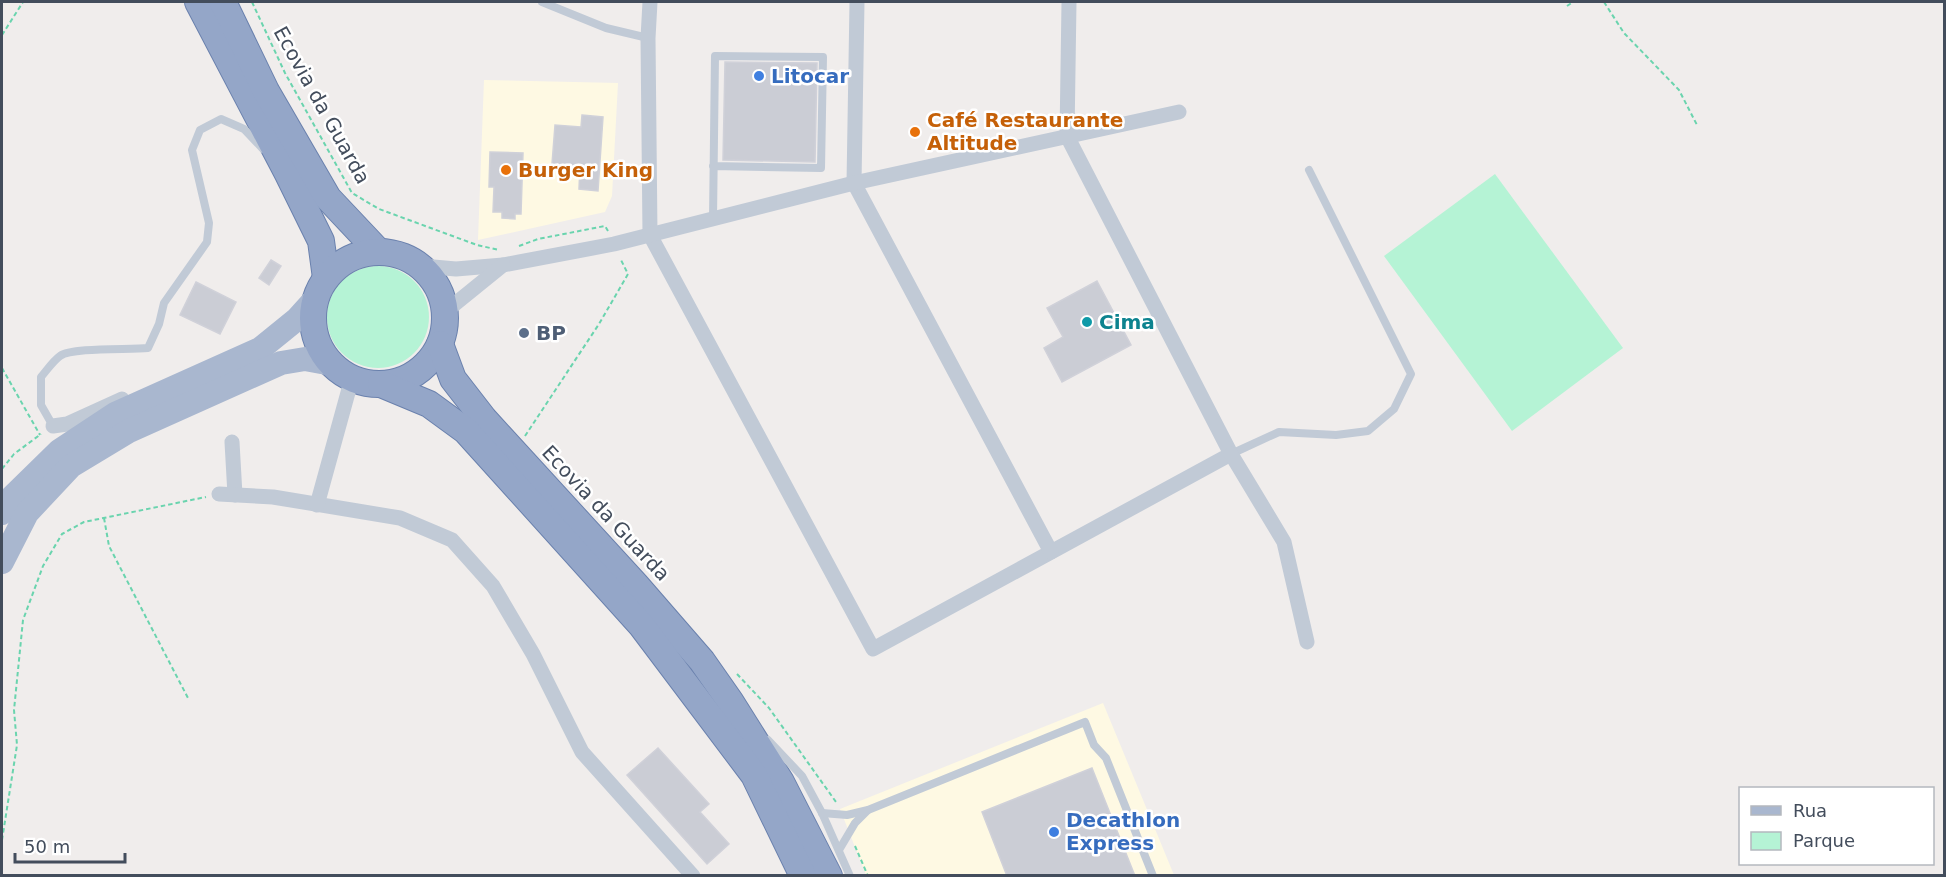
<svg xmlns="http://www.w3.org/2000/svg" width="1946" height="877" font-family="'DejaVu Sans',sans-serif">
<rect width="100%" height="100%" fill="#f0edec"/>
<g fill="#fef9e3">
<path d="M484 80 618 83 612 196 605 212 478 240Z"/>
<path d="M1103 703 1174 875H866L840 809Z"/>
</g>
<g fill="#b5f3d5">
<path d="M1495 174 1623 348 1512 431 1384 256Z"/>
<circle cx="378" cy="317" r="51"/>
</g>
<g fill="#cbcdd5" stroke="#d0d1d9" stroke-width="1.5">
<path d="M725 62 817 63 815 162 723 160Z"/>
<path d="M582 115 603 117 598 191 579 189 580 166 552 164 555 125 581 127Z"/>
<path d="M490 152 523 153 521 214H515V219L502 218V212H493L494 187H489Z"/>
<path d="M271 260 281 266 269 285 259 278Z"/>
<path d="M1097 281 1131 345 1062 382 1044 348 1063 337 1047 308Z"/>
<path d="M196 282 236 302 220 334 180 315Z"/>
<path d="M658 748 709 804 700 812 729 844 707 864 627 775Z"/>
<path d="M1092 768 1135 876H1007L982 812Z"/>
</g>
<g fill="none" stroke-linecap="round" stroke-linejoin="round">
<defs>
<g id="trunk">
<path d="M198 2 288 174 321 241 326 278"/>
<path d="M223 2 266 91 328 198 378 251"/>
<circle cx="379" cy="318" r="66"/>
<path d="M440 344 453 379 484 419 636 585 702 661 730 701 781 782 829 876"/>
<path d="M381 384 429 404 466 431 641 625 754 775 803 876"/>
</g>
</defs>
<use href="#trunk" stroke="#6a81ad" stroke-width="28"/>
<g stroke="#6ad4ae" stroke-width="2" stroke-dasharray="4.5 3" stroke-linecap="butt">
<path d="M252 2 285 73 352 193 379 209 477 245 499 250"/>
<path d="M1604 2 1624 33 1679 90 1697 125"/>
<path d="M1567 6 1573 2"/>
<path d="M2 35 23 2"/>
<path d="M519 246 538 239 605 226 608 231"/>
<path d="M2 368 40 435"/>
<path d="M525 436 599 324 628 274 620 258"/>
<path d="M2 469 14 454 41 434"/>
<path d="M104 518 109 546 189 700"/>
<path d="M737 674 769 708 836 802"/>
<path d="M2 840 17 745 14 710 23 620 43 566 62 534 84 522 206 497"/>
<path d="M855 846 868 876"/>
</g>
<g stroke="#c1cad6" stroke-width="8">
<path d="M542 2 606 28 648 38"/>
<path d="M713 219 715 56 823 57 821 168 713 166"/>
<path d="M53 426 41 405V377C47 370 53 361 60 356 72 347 129 350 148 348L159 324 164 303 207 242 209 223 192 150 200 130 221 119 244 129 263 149"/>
<path d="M1231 454 1279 432 1336 435 1368 431 1394 409 1411 374 1309 170"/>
<path d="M768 740 802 776 822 813 850 876"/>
<path d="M822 813 847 815 868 810 1085 722 1094 745 1106 758 1153 876"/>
<path d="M839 850 855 823 867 811"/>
</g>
<g stroke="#c1cad6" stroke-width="15">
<path d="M650 2 648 38 650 235 873 649 1231 454 1067 136 1069 2"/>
<path d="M857 2 854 183 1051 552"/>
<path d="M422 266 456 269 503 265 614 244 854 183 1179 112"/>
<path d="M445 312 503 265"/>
<path d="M53 426 67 424 122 399"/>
<path d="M232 442 235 495"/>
<path d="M1231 454 1284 542 1307 642"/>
<path d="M219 494 273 497 400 518 452 540 493 586 533 654 582 752 693 876"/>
<path d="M317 505 352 378"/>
</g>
<g stroke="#a9b7cf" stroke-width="24">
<path d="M2 513 8 501 59 451 115 414 260 349 297 319 316 298"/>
<path d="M2 562 27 513 71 466 129 431 281 363 305 359 332 364"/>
</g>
<use href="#trunk" stroke="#94a6c8" stroke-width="26"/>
</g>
<g fill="#3f7fe0" stroke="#fff" stroke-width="2">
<circle cx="759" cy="76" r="6"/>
<circle cx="1054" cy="832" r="6"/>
</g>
<g fill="#e8710a" stroke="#fff" stroke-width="2">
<circle cx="915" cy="132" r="6"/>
<circle cx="506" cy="170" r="6"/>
</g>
<circle fill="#0f9aa8" stroke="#fff" stroke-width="2" cx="1087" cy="322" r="6"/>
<circle fill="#5c6f8a" stroke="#fff" stroke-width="2" cx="524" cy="333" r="6"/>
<g text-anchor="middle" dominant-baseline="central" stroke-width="5" stroke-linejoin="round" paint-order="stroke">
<g font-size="20" font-weight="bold" fill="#366cbe" stroke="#fff" text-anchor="start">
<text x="771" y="76">Litocar</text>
<text x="1066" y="820">Decathlon<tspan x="1066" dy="23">Express</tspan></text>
</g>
<g font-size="20" fill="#434d5c" stroke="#fff">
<text transform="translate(322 105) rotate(61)">Ecovia da Guarda</text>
<text transform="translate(606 513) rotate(47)">Ecovia da Guarda</text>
</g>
<g font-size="20" font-weight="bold" fill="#c56008" stroke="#fff" text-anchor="start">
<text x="927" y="120">Café Restaurante<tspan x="927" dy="23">Altitude</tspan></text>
<text x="518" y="170">Burger King</text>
</g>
<g font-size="20" font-weight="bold" fill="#0d838f" stroke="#fff" text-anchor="start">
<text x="1099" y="322">Cima</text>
</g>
<g font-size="20" font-weight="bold" fill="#4e5e75" stroke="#fff" text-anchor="start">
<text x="536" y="333">BP</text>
</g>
</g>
<rect width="1946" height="877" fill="none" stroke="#434d5c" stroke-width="6"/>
<rect x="1739" y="787" width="195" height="78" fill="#ffffff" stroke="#b4b8be" stroke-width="1.5"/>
<rect x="1751" y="806" width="30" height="9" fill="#a9b7cf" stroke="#b4b8be" stroke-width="1.5"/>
<text x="1793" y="817" font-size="18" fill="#434d5c">Rua</text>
<rect x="1751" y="832" width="30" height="18" fill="#b5f3d5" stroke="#b4b8be" stroke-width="1.5"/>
<text x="1793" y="847" font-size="18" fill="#434d5c">Parque</text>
<path d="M15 853v9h110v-9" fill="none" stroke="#434d5c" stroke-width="3"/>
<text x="24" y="853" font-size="18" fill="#434d5c" stroke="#ffffff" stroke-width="4.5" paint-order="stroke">50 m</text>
</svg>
